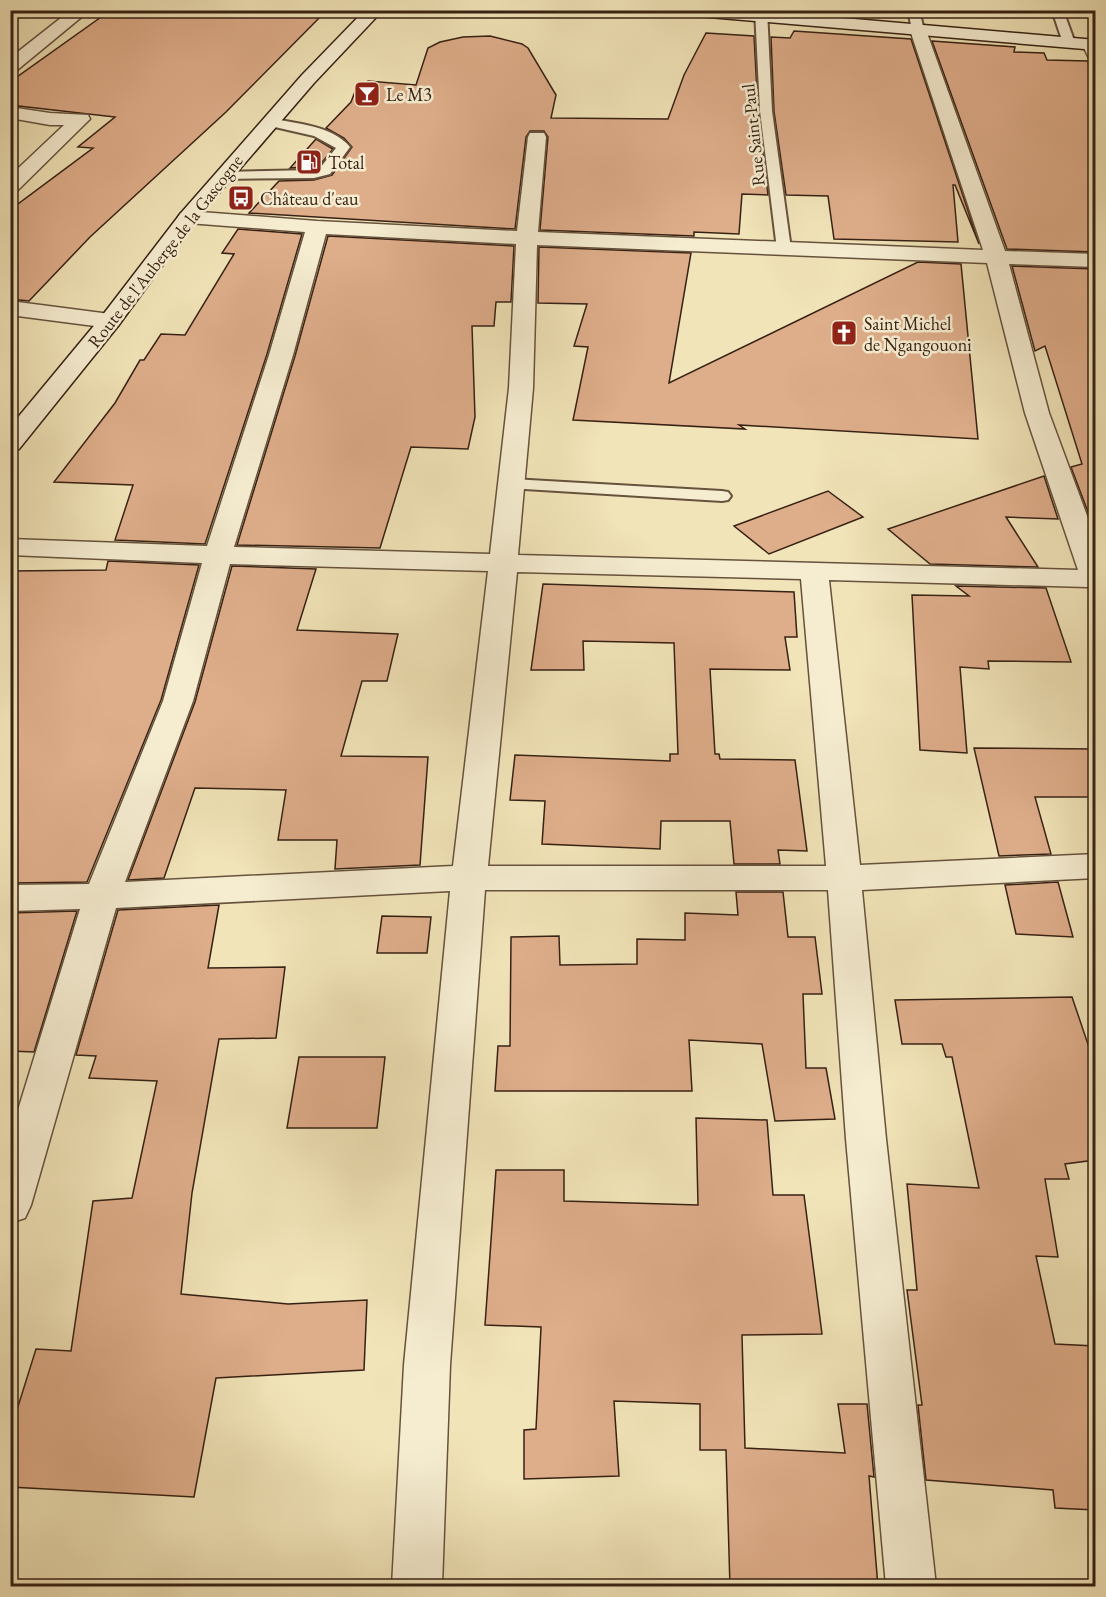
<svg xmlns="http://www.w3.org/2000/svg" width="1106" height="1597" font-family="'EB Garamond',serif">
<rect width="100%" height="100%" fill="#f1e4b8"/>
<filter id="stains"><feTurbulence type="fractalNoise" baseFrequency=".00333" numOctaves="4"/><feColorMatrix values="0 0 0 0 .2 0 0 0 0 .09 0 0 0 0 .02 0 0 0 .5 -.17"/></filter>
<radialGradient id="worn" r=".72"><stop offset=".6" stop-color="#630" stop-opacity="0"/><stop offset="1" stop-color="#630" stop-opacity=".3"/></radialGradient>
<g fill="#dead8a" stroke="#372114" stroke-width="1.5">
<path d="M111 10 187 13 190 10H327L226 112 90 237 29 301 10 299V210L93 148 78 147 115 117 10 105V82Z"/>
<path d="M794 31 911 39 979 244 955 185H953L958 242 834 239 828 196 786 195 774 111 771 37 790 38Z"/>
<path d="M706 33 754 36 758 111 768 195 742 194 739 234 694 232V236L540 230 548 137 544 131H530L526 137 515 229 249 213 279 181 314 180 332 175 352 147 344 138 326 128 351 102 356 89H362L368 81 416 85 428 48 440 42 463 37 490 36 522 44 528 48 556 95 551 118 668 119 684 75Z"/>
<path d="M932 41 1015 47 1014 52 1044 53 1047 60 1088 61 1095 77V252L1007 249Z"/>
<path d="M316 139 333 149 319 166 290 168Z"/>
<path d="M238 229 302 234 267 354 205 544 115 540 133 485 54 482 115 403 140 360H144L161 334 185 335 234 254 222 253Z"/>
<path d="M328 236 514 246 511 302H496L494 326H472L475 417 468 449 411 447 380 548 237 545 295 356Z"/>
<path d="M539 247 691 253 669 383 918 262 961 264 978 439 739 425 745 429 573 420 588 347 574 346 587 304 538 303Z"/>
<path d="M1012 266 1095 269V520H1091L1071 467 1082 464 1045 346 1035 351Z"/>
<path d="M1044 476 1058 519 1006 517 1038 567 930 564 888 529Z"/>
<path d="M828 491 863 517 769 554 734 526Z"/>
<path d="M108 561 199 565 161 700 87 882 10 883V571L106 570Z"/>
<path d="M232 566 316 569 297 630 398 634 387 681H362L341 756 428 757 420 865 335 869 337 840H278L286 790 195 788 164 878 128 880 195 702Z"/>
<path d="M543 584 794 592 797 637H785L790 670 710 669 715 754H719L720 759 795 760 807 851 778 850 780 864H734L730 821H661L660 849 542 844 545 801 510 800 515 755 670 761V754H678L674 643 583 641 584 670H531Z"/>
<path d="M956 586 1046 588 1071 662 988 661 989 669 960 667 967 753 920 750 912 595 969 596Z"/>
<path d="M974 748 1095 749V797H1035L1051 854 999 856Z"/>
<path d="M1058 882 1073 937 1016 934 1005 885Z"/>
<path d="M736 892H783L788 937H815L822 994H803L806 1068H826L835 1119 775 1121 762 1044 689 1040 692 1091H495L498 1046H510L511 937 559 936 560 965 637 964V939L685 940V913L738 915Z"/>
<path d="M219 905 208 968 285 967 276 1038 219 1039 192 1193 181 1294 288 1304 367 1300 364 1370 216 1378 194 1497 10 1487V1432L36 1349 71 1351 93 1201 132 1198 157 1081 89 1078 96 1056 76 1055 118 910Z"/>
<path d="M77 911 34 1052 10 1051V913Z"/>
<path d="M382 916 431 917 427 953H377Z"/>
<path d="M1072 997 1095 1065V1160L1065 1164 1069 1179H1045L1058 1257 1036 1256 1055 1344 1095 1346V1510L1055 1508 1053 1490 926 1480 918 1405H922L907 1290H917L907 1184 979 1188 952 1057H946L942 1044H902L895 1000Z"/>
<path d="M299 1057H385L377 1128H287Z"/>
<path d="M696 1118 767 1120 773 1195H804L822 1334 742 1335 745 1448 845 1453 838 1404H867L874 1477 869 1476 878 1587H730L726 1450H700V1404L614 1401 619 1476 524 1479V1430L536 1429 541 1327 485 1325 496 1170H564V1201L698 1205Z"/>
</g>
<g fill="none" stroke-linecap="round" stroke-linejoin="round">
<defs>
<g id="lane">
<path d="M755 10H767L772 111 791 249 784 253 777 249 760 111Z"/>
<path d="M908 10H919L924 30 922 32 918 33 912 30Z"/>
<path d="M1052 10H1063L1075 43 1073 45 1069 46 1063 43Z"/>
<path d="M270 118C296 124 332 125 350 147L330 174 314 178 217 179 215 176 222 172 314 170 320 168 336 148 314 136 266 125 264 122 266 119Z"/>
<path d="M512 479 722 491 728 492 731 496 728 500 722 501 506 488 503 484 506 480Z"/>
</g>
<g id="street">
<path d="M71 10H90L16 71 10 72V58Z"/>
<path d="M918 25 926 30 1005 251 1096 254V267L1009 264 1049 413 1096 540V589L1087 587 829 580 860 865 1096 854V878L862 890 886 1139 936 1586H886L846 1139 828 890H485L450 1365 442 1586H392L404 1365 450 891 116 908 31 1205 25 1218 10 1223V1136L80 909 10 911V885L89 884 163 701 202 563 10 555V539L207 546 269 355 305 232 188 223 181 221 178 217 181 213 188 211 317 221 517 231 528 137 530 133H544L546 137 538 232 983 250 910 30ZM326 234 516 244 509 388 490 554 234 547 293 355ZM537 245 987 263 1025 413 1078 570 518 555 533 388ZM230 564 488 571 453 866 125 882 193 701ZM517 572 801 579 826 866H488Z"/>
<path d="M1091 39 1096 40V61L1090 60 1082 44 1085 40Z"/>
<path d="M10 107 50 113 88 115 90 119 17 191 10 193V176L64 125H50L10 118Z"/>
<path d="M10 301 110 314 118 316 121 321 118 326 110 328 10 315Z"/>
</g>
<g id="secondary">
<path d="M365 10H383L314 83 195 221 118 326 19 449 10 452V427L102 316 181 213 302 75Z"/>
<path d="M677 10H749L1096 40V50L685 15Z"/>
</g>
</defs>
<use href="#lane" stroke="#66523d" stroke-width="4"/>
<use href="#street" stroke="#66523d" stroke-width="3"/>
<use href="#secondary" stroke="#372114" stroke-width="3"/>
<use href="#lane" fill="#f6edd1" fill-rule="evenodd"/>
<use href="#street" fill="#f6edd1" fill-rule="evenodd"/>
<use href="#secondary" fill="#f6edd1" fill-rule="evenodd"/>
</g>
<defs>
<symbol id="bar-square" viewBox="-11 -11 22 22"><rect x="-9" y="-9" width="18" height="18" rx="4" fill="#8f2418" stroke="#f6edd1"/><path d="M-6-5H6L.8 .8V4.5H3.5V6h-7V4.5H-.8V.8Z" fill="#fff"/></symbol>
<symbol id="fuel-square" viewBox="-11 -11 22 22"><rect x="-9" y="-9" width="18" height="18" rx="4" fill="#8f2418" stroke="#f6edd1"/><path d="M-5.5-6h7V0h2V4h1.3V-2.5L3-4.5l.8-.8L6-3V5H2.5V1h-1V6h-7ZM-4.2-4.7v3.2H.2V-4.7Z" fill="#fff"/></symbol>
<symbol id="bus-square" viewBox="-11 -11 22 22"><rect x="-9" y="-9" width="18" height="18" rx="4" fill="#8f2418" stroke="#f6edd1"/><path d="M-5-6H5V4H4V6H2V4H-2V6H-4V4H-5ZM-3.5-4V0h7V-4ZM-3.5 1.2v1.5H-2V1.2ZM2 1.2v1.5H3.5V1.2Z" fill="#fff"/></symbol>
<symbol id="church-square" viewBox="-11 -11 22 22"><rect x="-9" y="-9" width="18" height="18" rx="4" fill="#8f2418" stroke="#f6edd1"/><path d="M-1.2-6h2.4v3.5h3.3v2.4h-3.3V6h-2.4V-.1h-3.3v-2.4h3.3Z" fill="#fff"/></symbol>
</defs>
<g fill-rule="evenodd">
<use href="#bar-square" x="352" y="79" width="30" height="30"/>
<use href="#fuel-square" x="294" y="147" width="30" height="30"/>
<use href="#bus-square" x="226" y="183" width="30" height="30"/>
<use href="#church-square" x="829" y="318" width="30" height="30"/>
</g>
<g text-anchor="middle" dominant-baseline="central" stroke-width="5" stroke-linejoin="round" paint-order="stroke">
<g font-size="18" fill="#372114" stroke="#f6edd1" text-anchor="start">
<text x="386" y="94">Le M3</text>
<text x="328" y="162">Total</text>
<text x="260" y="198">Château d'eau</text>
<text x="864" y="323">Saint Michel<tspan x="864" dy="21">de Ngangouoni</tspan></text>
</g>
<g font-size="18" fill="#372114" stroke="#f6edd1">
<text transform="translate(753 135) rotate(-96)">Rue Saint-Paul</text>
<text transform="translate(165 251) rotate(-52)">Route de l'Auberge de la Gascogne</text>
</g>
</g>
<rect width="1106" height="1597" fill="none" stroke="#f1e4b8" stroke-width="36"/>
<rect x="12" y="12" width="1082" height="1573" fill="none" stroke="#372114" stroke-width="3"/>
<rect x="18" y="18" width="1070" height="1561" fill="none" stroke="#372114" stroke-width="1.5"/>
<rect width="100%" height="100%" filter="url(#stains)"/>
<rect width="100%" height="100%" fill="url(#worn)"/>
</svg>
